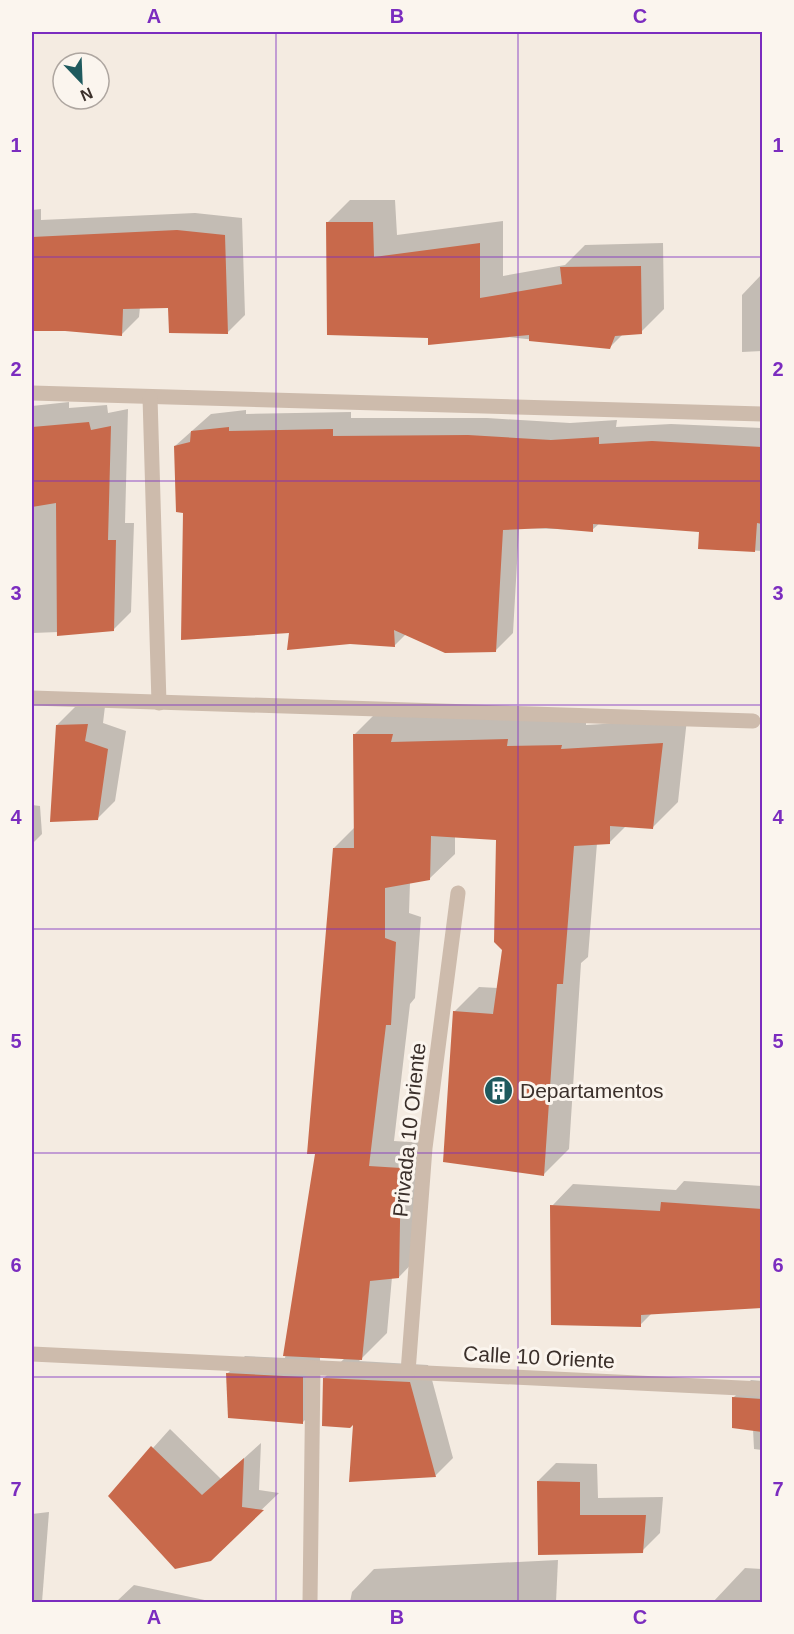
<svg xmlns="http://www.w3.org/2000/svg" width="794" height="1634" font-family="Arial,sans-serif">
<rect width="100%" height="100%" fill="#f4ebe1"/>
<g fill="#0003">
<path d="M350 200H395L397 235 503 221V276L565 265 585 245 663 243 664 309 641 332 623 334 609 348 500 336H429L327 223Z"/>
<path d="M41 209V220L195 213 242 218 245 315 227 333 170 307H140L139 317 121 335 65 329H32V210Z"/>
<path d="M762 274V351L742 352V295Z"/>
<path d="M69 402V408L107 405 108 413 128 409 125 523H134L131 612 113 630 32 633V406Z"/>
<path d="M246 410V414L351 412V418H487L570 423 617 420 616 427 671 424 762 428V551L700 547 701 531 600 523 592 530 519 528 513 633 495 651 406 634 394 646 290 631 184 511 175 446 211 414Z"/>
<path d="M105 706 103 723 126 731 115 801 97 819 57 725 75 707Z"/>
<path d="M380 709 586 720V725L687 719 678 802 653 827 626 826 610 842 597 843 588 957 581 963 569 1149 544 1174 454 1012 479 987 498 988 504 950 498 838 455 836V854L429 879 410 882 409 913 421 917 415 998 410 1004 394 1141 426 1143 424 1251 399 1277H392L387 1333 359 1361 428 1365 453 1458 435 1476 355 1421 324 1378 345 1358 320 1357V1405L302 1423 227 1374 245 1356 285 1358 317 1153 334 848 355 827 354 735Z"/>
<path d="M32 805 40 806 42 834 32 844Z"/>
<path d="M684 1181 762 1186V1307L652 1313 640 1325 552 1206 573 1184 676 1190Z"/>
<path d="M751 1380 762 1381V1450L754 1449 753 1429 733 1398Z"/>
<path d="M170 1429 221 1479 261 1443 259 1490 279 1493 210 1559 110 1496Z"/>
<path d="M556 1463 597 1464 598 1498 663 1497 660 1533 642 1551 540 1553 538 1481Z"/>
<path d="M49 1512 42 1602H32V1514Z"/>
<path d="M558 1560 556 1602H350L352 1592 374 1569Z"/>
<path d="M745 1568 762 1569V1602H713Z"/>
<path d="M134 1585 214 1602H116Z"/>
<path d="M625 1600 624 1602H592Z"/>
</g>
<g fill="#c8694b">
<path d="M326 222H373L374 257 480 243V298L562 284 560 267 641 266 642 334 615 336 610 349 529 341V335L428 345V338L327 335Z"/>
<path d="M177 230 225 235 228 334 169 333 168 308 123 309 122 336 65 331H32V237Z"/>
<path d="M89 422 91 430 111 426 108 540H116L114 631 57 636 56 503 32 507V427Z"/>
<path d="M229 427V431L333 429V436L468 435 551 440 599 437V444L652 441 762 447V524L757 523 755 552 698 549 699 532 593 524V532L546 528 503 530 496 652 445 653 394 630 395 647 350 644 287 650 289 633 181 640 183 513 176 512 174 446 190 442 191 431Z"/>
<path d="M88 724 85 741 108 749 98 820 50 822 56 725Z"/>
<path d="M353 734H393L391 742 508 739 507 746 562 745 561 749 663 743 653 829 610 826V844L574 846 563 984H557L544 1176 443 1162 453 1011 493 1014 502 950 494 942 496 840 431 836 430 880 385 888V938L396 942 391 1025H386L369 1166 401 1168 399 1278 370 1281 362 1360 283 1356 315 1154H307L333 848H354Z"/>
<path d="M661 1202 762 1209V1308L641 1315V1327L551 1325 550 1205 660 1211Z"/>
<path d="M226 1373 303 1377V1424L228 1418Z"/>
<path d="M323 1378 410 1382 436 1477 349 1482 353 1425 350 1428 322 1426Z"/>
<path d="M732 1397 762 1399V1432L732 1428Z"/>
<path d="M151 1446 202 1495 244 1458 242 1507 264 1510 211 1561 175 1569 108 1496Z"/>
<path d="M537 1481 580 1482V1515H646L643 1553 538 1555Z"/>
</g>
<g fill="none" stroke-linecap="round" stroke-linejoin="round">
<g stroke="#cdbbac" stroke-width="15">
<path d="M32 393 762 414"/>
<path d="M150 397 159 703"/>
<path d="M32 698 753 721"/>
<path d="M32 1354 762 1389"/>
<path d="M408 1372 425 1148 458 893"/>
<path d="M310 1602 313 1368"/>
</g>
</g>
<path fill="none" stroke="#7b2cbf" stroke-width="1.5" stroke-opacity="0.55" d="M276 32V1602M518 32V1602M32 257H762M32 481H762M32 705H762M32 929H762M32 1153H762M32 1377H762"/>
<defs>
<symbol id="building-disc" viewBox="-11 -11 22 22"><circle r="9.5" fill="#1f5a5e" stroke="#fbf5ee"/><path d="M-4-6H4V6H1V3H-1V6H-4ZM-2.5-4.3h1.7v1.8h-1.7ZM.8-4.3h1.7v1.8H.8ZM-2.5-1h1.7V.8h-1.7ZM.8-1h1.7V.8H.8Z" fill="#fff"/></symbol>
</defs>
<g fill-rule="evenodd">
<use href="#building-disc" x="482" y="1074" width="33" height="33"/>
</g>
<g text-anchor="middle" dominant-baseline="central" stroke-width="6" stroke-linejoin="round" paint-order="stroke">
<g font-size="21" fill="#3b302b" stroke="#fbf5ee" text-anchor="start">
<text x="520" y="1090">Departamentos</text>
</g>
<g font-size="21" fill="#3b302b" stroke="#fbf5ee">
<text transform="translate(409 1130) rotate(-84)">Privada 10 Oriente</text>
<text transform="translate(539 1357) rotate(3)">Calle 10 Oriente</text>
</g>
</g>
<rect width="794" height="1634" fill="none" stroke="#fbf5ee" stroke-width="66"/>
<g transform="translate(81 81) rotate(157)"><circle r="28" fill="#fbf5ee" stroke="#aea6a0" stroke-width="1.5"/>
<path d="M0-4.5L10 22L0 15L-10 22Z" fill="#1f5a5e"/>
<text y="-9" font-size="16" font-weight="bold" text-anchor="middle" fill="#3b302b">N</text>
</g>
<rect x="33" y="33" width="728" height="1568" fill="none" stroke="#7b2cbf" stroke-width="2"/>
<g font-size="20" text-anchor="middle" font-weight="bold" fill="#7b2cbf">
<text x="154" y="23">A</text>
<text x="397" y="23">B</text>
<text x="640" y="23">C</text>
<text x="16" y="152">1</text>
<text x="778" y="152">1</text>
<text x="16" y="376">2</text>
<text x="778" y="376">2</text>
<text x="16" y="600">3</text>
<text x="778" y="600">3</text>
<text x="16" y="824">4</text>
<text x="778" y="824">4</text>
<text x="16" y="1048">5</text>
<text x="778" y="1048">5</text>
<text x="16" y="1272">6</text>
<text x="778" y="1272">6</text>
<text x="16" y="1496">7</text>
<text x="778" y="1496">7</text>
<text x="154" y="1624">A</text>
<text x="397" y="1624">B</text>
<text x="640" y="1624">C</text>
</g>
</svg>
